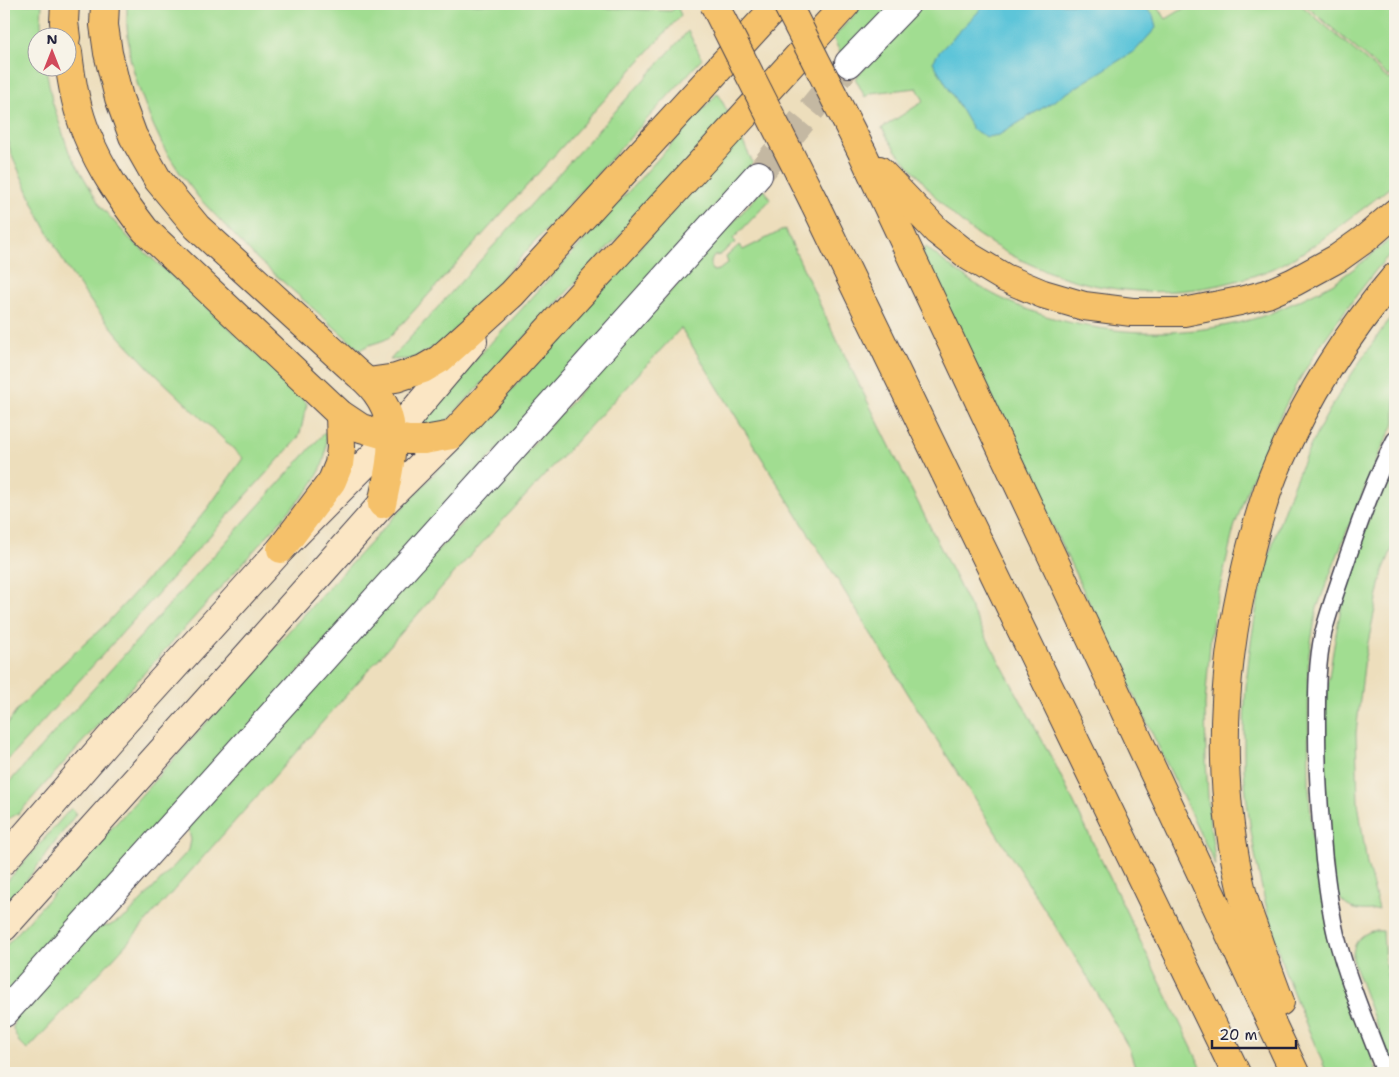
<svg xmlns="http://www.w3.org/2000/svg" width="1399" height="1077" font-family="'Shantell Sans',sans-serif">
<rect width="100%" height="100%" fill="#f7f3e8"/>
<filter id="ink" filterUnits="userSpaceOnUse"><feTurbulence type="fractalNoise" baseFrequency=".02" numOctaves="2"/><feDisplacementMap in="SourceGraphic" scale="10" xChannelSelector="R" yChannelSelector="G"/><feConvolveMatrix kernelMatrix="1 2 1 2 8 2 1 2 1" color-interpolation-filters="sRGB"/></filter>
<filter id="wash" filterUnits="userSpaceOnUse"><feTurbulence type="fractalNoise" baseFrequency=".0096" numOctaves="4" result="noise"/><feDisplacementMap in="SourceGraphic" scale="20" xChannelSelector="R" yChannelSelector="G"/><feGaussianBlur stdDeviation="1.12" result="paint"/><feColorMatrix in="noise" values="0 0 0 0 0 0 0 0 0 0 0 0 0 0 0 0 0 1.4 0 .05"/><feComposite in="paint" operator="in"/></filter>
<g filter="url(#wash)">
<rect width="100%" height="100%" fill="#eddebc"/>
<g fill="#a1dd91" stroke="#628066">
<path d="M4 4H42L41 22 42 37 38 38V68H46L52 101 69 152 101 207 129 238 198 299 297 391 307 404C303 416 303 427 298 438L4 764V729L18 709 57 669 105 625 162 563 208 508 243 458 153 372 119 336 94 306 67 268 38 214 11 153 4 128Z"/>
<path d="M127 4H612L604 8 671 11 677 7 681 15 392 335C384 343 371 342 360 350L254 256 199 198 180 173 164 148 150 118 138 86 130 58 127 26Z"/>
<path d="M864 4H896L843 58 833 38Z"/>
<path d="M920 4H1165L1159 9 1166 19 1191 4H1300L1389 80 1395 75V183C1376 199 1356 214 1336 229 1316 244 1295 259 1272 269 1169 310 1060 294 971 230 951 215 931 193 916 173 910 166 902 159 896 151 891 144 887 136 882 128L924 101 917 88 871 93 865 97 855 78 899 33 905 18Z"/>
<path d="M1304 4H1395V70L1389 77Z"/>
<path d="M688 31 702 59 447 338 427 351 411 359 390 360Z"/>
<path d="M718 93 730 117 444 424 414 429 459 378Z"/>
<path d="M740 136 753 163 4 1002V948L288 632 538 361Z"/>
<path d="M764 188 770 200 733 239 736 242 720 255 714 256C710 262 710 265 713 271L719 270 728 263 726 257 739 245 743 250 785 229 828 322 970 607 1054 762 1204 1073H1137L1129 1048 1087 976 935 737 681 328 456 571 121 950 27 1050 19 1042 13 1029 15 1012 97 927 109 926 127 916 189 850 191 840 188 827Z"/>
<path d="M1395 235V248L1376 270 1347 308 1319 347 1295 387 1276 424 1250 483 1234 528 1215 608 1211 633 1205 704 1206 759 1209 816 1216 866 921 253 926 247C947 264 968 281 991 293 1071 336 1174 343 1260 317 1273 313 1286 306 1298 301 1310 295 1321 290 1332 284 1355 269 1375 252 1395 235Z"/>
<path d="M1395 311V422L1380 452 1348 528 1317 608 1309 654 1308 674 1309 789 1312 835 1317 873 1377 1073H1327C1313 1040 1298 1006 1285 972 1277 948 1270 922 1264 897 1254 855 1247 812 1244 769 1244 757 1244 744 1244 732 1245 634 1268 534 1311 445 1334 397 1365 354 1395 311Z"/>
<path d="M325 432C329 455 322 470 309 489L19 813 8 819 4 818V788Z"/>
<path d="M1395 456V542L1383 571 1365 657 1356 733 1358 802 1367 864 1379 909C1367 911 1352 912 1343 902 1323 880 1323 737 1326 703 1329 673 1334 643 1340 613 1343 602 1347 591 1350 580 1355 565 1359 549 1364 533 1373 507 1385 481 1395 456Z"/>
<path d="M71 808 76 814 4 911V885Z"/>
<path d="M1372 931H1383L1385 964 1390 988 1395 1002V1073H1394L1353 962C1352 946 1357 936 1372 931Z"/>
</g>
<path fill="#5dc5d9" stroke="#40748a" d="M986 4H1141L1153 15 1156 28 1136 50 999 135 987 137 973 130 933 62 939 52Z"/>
</g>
<g filter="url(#ink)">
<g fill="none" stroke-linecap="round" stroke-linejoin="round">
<path stroke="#c4b8a2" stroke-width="28" stroke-dasharray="28 14" stroke-linecap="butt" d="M758 175 849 63"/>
<defs>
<path id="service" d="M1385 1073C1368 1028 1348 982 1336 935 1330 910 1327 885 1324 860 1320 817 1317 775 1317 732 1317 700 1316 666 1323 634 1329 610 1338 586 1346 562 1360 521 1375 478 1395 440"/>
<g id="minor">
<path d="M849 63 906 4"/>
<path d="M4 1013 758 175"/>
</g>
<g id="secondary">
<path d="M4 860 108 740 281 549 392 437 473 341"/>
<path d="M4 927 249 654 382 504 452 435"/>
</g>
<g id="primary">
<path d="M65 4 64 22 66 38"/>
<path d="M105 4 104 25 108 53 119 98 133 136 158 180 197 227 358 374C404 410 393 453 382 504"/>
<path d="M68 52C71 80 76 109 87 135 101 170 122 200 145 230L340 414 361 428 392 437 408 440H424L452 435 846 4"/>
<path d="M862 152 1295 1073"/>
<path d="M879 170 937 231 970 257 1005 278 1043 294 1084 306 1132 312H1184L1240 301 1267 294 1294 282 1338 258 1366 238 1395 213"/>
<path d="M814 202 1236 1073"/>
<path d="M368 382 396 378 423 369 440 359 512 294 778 4"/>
<path d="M281 549 332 481 339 464 341 448 340 414"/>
<path d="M1280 1002C1271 978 1262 953 1254 929 1250 918 1246 907 1243 896 1216 785 1220 675 1247 564 1255 530 1264 496 1278 464 1307 398 1348 332 1395 277"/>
</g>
</defs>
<use href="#service" stroke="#403e4e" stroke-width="19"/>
<use href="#minor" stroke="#403e4e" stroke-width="30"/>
<use href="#secondary" stroke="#403e4e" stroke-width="30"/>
<use href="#primary" stroke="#403e4e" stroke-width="30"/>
<use href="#service" stroke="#fff" stroke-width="16"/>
<use href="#minor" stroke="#fff" stroke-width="28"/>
<use href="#secondary" stroke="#fbe6c4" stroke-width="28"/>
<use href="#primary" stroke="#f5c16b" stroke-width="28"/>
<defs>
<g id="primary-bridge">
<path d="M714 4 814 202"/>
<path d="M787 4 862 152"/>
</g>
</defs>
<use href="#primary-bridge" stroke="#403e4e" stroke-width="30" stroke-linecap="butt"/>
<use href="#primary-bridge" stroke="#f5c16b" stroke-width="28"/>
</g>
</g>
<rect width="1399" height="1077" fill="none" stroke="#f7f3e8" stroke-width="20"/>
<g transform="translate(52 52)"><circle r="24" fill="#f7f3e8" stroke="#a29fa3"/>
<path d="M0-4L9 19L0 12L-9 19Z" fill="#d1495b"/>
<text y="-8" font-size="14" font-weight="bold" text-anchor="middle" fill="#22223b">N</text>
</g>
<path d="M1212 1040v8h84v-8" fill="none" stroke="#22223b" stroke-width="2.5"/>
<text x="1219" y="1040" font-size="15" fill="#22223b" stroke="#f7f3e8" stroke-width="4" paint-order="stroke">20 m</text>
</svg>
